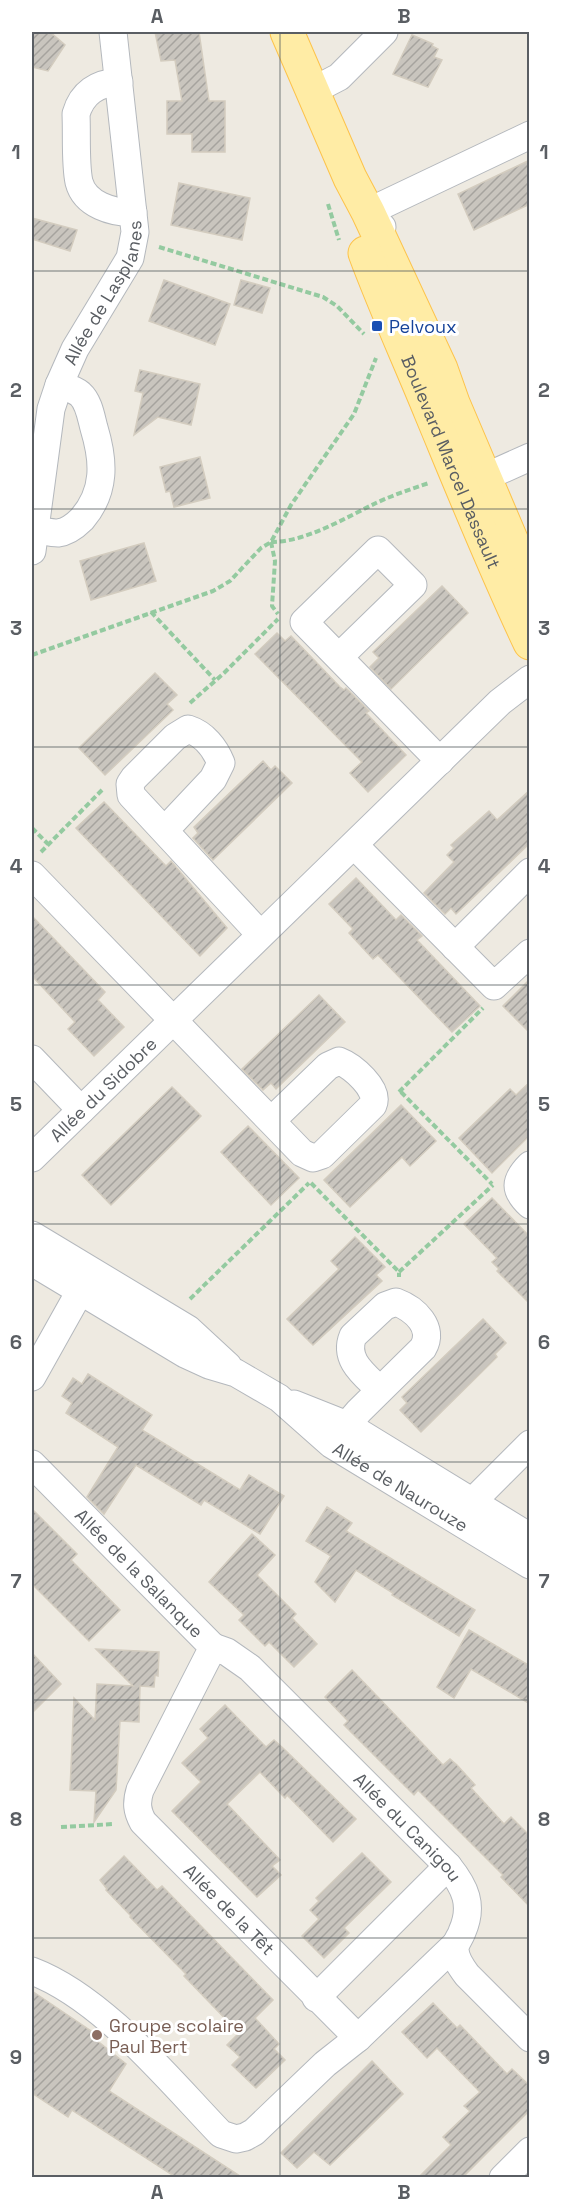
<svg xmlns="http://www.w3.org/2000/svg" width="561" height="2209" font-family="'Space Grotesk',sans-serif">
<defs>
<pattern id="building-hatch" width="6" height="6" patternUnits="userSpaceOnUse" patternTransform="scale(1.5)"><rect width="6" height="6" fill="#c9c5be"/><path d="M-1 1l2-2M0 6l6-6M5 7l2-2" fill="none" stroke="#a6a39e"/></pattern>
</defs>
<rect width="100%" height="100%" fill="#eeeae1"/>
<g fill="url(#building-hatch)" stroke="#d3ccbf" stroke-width="1.5">
<path d="M32 32H50L65 45 48 71 32 67Z"/>
<path d="M155 32H199L209 101H225V152H192V134H167V101H182L175 60 161 61Z"/>
<path d="M412 35 433 44 432 46 438 49 434 57 442 60 428 87 393 74Z"/>
<path d="M530 160V204L474 230 458 194Z"/>
<path d="M179 183 250 198 242 240 171 225Z"/>
<path d="M32 218 77 230 70 251 32 239Z"/>
<path d="M164 280 230 304 215 345 149 321Z"/>
<path d="M241 280 270 288 262 313 234 305Z"/>
<path d="M140 370 200 384 191 425 158 417 134 435 143 393 135 391Z"/>
<path d="M200 457 210 498 174 507 170 491 166 492 160 467Z"/>
<path d="M144 543 156 581 91 600 80 561Z"/>
<path d="M442 586 468 613 391 689 370 667 379 658 373 652Z"/>
<path d="M277 633 285 641 291 636 340 687 344 690 346 688 369 711 366 713 406 755 368 792 350 773 362 762 255 654Z"/>
<path d="M155 673 177 695 167 704 173 710 105 775 79 748Z"/>
<path d="M263 761 271 770 275 766 292 783 213 860 193 838 198 833 194 827Z"/>
<path d="M530 790V843L456 914 451 908 445 914 424 893 454 862 447 855 454 848 451 845 489 811 497 820Z"/>
<path d="M104 802 166 866 171 861 227 928 200 956 76 828Z"/>
<path d="M356 878 396 920 401 915 422 936 417 940 480 1006 452 1032 378 955 373 959 349 933 353 929 329 904Z"/>
<path d="M32 916 105 992 98 1000 124 1027 94 1056 68 1029 75 1022 32 976Z"/>
<path d="M530 979V1033L503 1006Z"/>
<path d="M319 995 345 1022 276 1089 271 1083 263 1090 242 1069Z"/>
<path d="M530 1082V1135L492 1173 459 1138 510 1089 516 1095Z"/>
<path d="M172 1087 201 1116 111 1205 82 1175Z"/>
<path d="M401 1105 436 1141 410 1166 402 1157 350 1207 324 1180Z"/>
<path d="M248 1126 299 1178 271 1205 221 1152Z"/>
<path d="M492 1198 530 1237V1304L497 1271 499 1269 492 1262 497 1258 464 1224Z"/>
<path d="M355 1237 385 1267 376 1275 382 1281 313 1345 287 1319 339 1269 331 1261Z"/>
<path d="M483 1319 506 1343 495 1354 497 1357 421 1432 400 1410 407 1403 402 1397Z"/>
<path d="M88 1374 152 1415 142 1430 240 1490 249 1475 284 1496 260 1534 204 1500 201 1505 136 1465 104 1514 87 1497 118 1447 66 1413 72 1403 62 1396 73 1378 82 1384Z"/>
<path d="M327 1507 352 1523 346 1531 475 1610 459 1636 392 1595 393 1593 356 1570 335 1602 315 1582 331 1556 306 1541Z"/>
<path d="M32 1509 77 1554 71 1560 120 1610 89 1641 32 1584Z"/>
<path d="M252 1534 275 1555 257 1575 296 1614 292 1618 317 1644 294 1667 269 1642 265 1646 239 1620 244 1615 209 1582Z"/>
<path d="M469 1630 530 1666V1704L471 1669 454 1698 437 1687Z"/>
<path d="M96 1649 159 1652 158 1676 155 1675 154 1687 140 1686 139 1722 120 1721 116 1790 94 1822 96 1791 70 1790 74 1698 95 1720 97 1684 133 1686Z"/>
<path d="M32 1653 61 1684 32 1713Z"/>
<path d="M352 1670 443 1765 450 1759 457 1765 475 1785 471 1788 504 1824 511 1817 530 1836V1907L501 1877 503 1875 418 1790 414 1795 344 1725 348 1721 325 1697Z"/>
<path d="M225 1705 266 1747 274 1740 284 1749 356 1819 333 1842 287 1795 285 1798 260 1772 227 1804 280 1860 272 1866 281 1875 257 1897 172 1811 201 1782 182 1763 208 1738 200 1729Z"/>
<path d="M362 1853 391 1882 344 1928 349 1933 324 1958 302 1936 319 1919 310 1910 319 1901 316 1898Z"/>
<path d="M124 1856 157 1890 162 1886 273 2000 255 2018 279 2044 274 2049 285 2060 256 2088 232 2065 240 2057 227 2045 239 2033 184 1976 186 1974 130 1917 131 1916 106 1890 107 1889 100 1880Z"/>
<path d="M32 1991 97 2035 95 2039 126 2064 109 2091 243 2178H177L72 2110 68 2117 32 2093Z"/>
<path d="M433 2003 457 2028 460 2025 507 2074 512 2069 530 2086V2110L462 2178H418L451 2145 443 2137 470 2111 464 2106 480 2092 437 2048 427 2058 402 2032Z"/>
<path d="M372 2061 403 2094 330 2165 314 2152 297 2168 281 2153Z"/>
</g>
<g fill="none" stroke-linecap="round" stroke-linejoin="round">
<defs>
<g id="minor">
<path d="M119 82C97 83 82 93 76 114 77 134 75 164 79 182 85 205 113 213 133 212"/>
<path d="M312 91 339 77 384 32"/>
<path d="M382 227 368 212 530 135"/>
<path d="M464 477 492 474 530 457"/>
<path d="M35 530C43 531 51 533 58 533 67 532 76 525 82 519 106 491 104 461 94 428 91 417 89 402 80 394 74 389 66 387 59 385"/>
<path id="s1" d="M32 551 51 409 59 385 75 349 130 258 135 232 113 32"/>
<path d="M339 657 413 585 378 550 304 622 440 761"/>
<path d="M165 830 213 779 221 763C215 748 204 734 188 729L175 737 134 778 130 784 131 795 260 934"/>
<path d="M354 845 494 986 530 953"/>
<path d="M32 875 271 1121 302 1153 313 1158 322 1155 373 1105C380 1089 352 1066 339 1061L328 1066 271 1121"/>
<path d="M455 947 530 872"/>
<path d="M32 1059 81 1110"/>
<path id="s2" d="M32 1158 500 702 530 679"/>
<path d="M530 1165C514 1181 514 1190 530 1205"/>
<path d="M32 1235 188 1329 228 1366"/>
<path id="s3" d="M32 1262 185 1354 209 1365 236 1373 279 1398 331 1444 530 1565"/>
<path d="M32 1377 88 1277"/>
<path d="M294 1404 347 1425 530 1537"/>
<path d="M347 1425 359 1411 423 1348C435 1328 415 1309 396 1302L385 1306 353 1336C343 1360 365 1375 380 1390"/>
<path id="s4" d="M32 1464 213 1647 140 1790C136 1803 137 1811 143 1822L358 2038"/>
<path d="M461 1513 530 1444"/>
<path id="s5" d="M213 1647 227 1652 250 1668 448 1866C465 1887 474 1905 462 1932 460 1938 455 1943 455 1949 455 1959 461 1967 467 1975L530 2038"/>
<path d="M32 1971C103 1998 168 2079 221 2134L236 2139 245 2137 254 2132 325 2064 358 2038 454 1946"/>
<path d="M316 1998 448 1866"/>
<path d="M503 2178 530 2151"/>
</g>
<g id="major">
<path d="M287 32 350 178 368 212 441 369 453 403 530 584"/>
<path id="s6" d="M365 253C385 307 409 359 431 413 463 490 494 567 530 643"/>
</g>
</defs>
<use href="#minor" stroke="#b4b8bd" stroke-width="29"/>
<use href="#major" stroke="#fdc34b" stroke-width="35"/>
<g stroke="#94caa0" stroke-width="4" stroke-dasharray="6 3" stroke-linecap="butt">
<path d="M328 204 339 240"/>
<path d="M159 247 323 297 337 306 364 334"/>
<path d="M271 542C306 542 345 518 376 503 393 495 411 489 429 483"/>
<path d="M271 542 275 561 272 606 278 614"/>
<path d="M151 612 215 680"/>
<path d="M32 655 213 591 230 581 261 548 271 542 291 505 354 414 376 358"/>
<path d="M190 703 224 673 278 619"/>
<path d="M32 828 48 844"/>
<path d="M41 852 103 789"/>
<path d="M399 1092 483 1008"/>
<path d="M401 1092 492 1184"/>
<path d="M311 1183 399 1272V1277"/>
<path d="M399 1272 493 1185"/>
<path d="M190 1299 309 1183"/>
<path d="M61 1827 114 1824"/>
</g>
<use href="#minor" stroke="#fff" stroke-width="27"/>
<use href="#major" stroke="#ffeca5" stroke-width="33"/>
</g>
<path fill="none" stroke="#5a5e63" stroke-width="1.5" stroke-opacity="0.55" d="M280 32V2178M32 271H530M32 509H530M32 747H530M32 985H530M32 1224H530M32 1462H530M32 1700H530M32 1938H530"/>
<rect fill="#1a4fb4" stroke="#fff" stroke-width="2" x="371" y="320" width="12" height="12" rx="3"/>
<circle fill="#8d6e63" stroke="#fff" stroke-width="2" cx="97" cy="2035" r="6"/>
<g text-anchor="middle" dominant-baseline="central" stroke-width="6" stroke-linejoin="round" paint-order="stroke">
<g font-size="18" fill="#5a5e63" stroke="#fff">
<text stroke="none"><textPath href="#s1" startOffset="272">Allée de Lasplanes</textPath></text>
<text stroke="none"><textPath href="#s6" startOffset="226">Boulevard Marcel Dassault</textPath></text>
<text stroke="none"><textPath href="#s2" startOffset="99">Allée du Sidobre</textPath></text>
<text stroke="none"><textPath href="#s3" startOffset="434">Allée de Naurouze</textPath></text>
<text stroke="none"><textPath href="#s4" startOffset="153">Allée de la Salanque</textPath></text>
<text stroke="none"><textPath href="#s5" startOffset="267">Allée du Canigou</textPath></text>
<text stroke="none"><textPath href="#s4" startOffset="574">Allée de la Têt</textPath></text>
</g>
<g font-size="18" fill="#164399" stroke="#fff" text-anchor="start">
<text x="389" y="326">Pelvoux</text>
</g>
<g font-size="18" fill="#785e54" stroke="#fff" text-anchor="start">
<text x="109" y="2025">Groupe scolaire<tspan x="109" dy="21">Paul Bert</tspan></text>
</g>
</g>
<rect width="561" height="2209" fill="none" stroke="#ffffff" stroke-width="66"/>
<rect x="33" y="33" width="495" height="2143" fill="none" stroke="#5a5e63" stroke-width="2"/>
<g font-size="20" text-anchor="middle" font-weight="bold" fill="#5a5e63">
<text x="157" y="23">A</text>
<text x="404" y="23">B</text>
<text x="16" y="159">1</text>
<text x="544" y="159">1</text>
<text x="16" y="397">2</text>
<text x="544" y="397">2</text>
<text x="16" y="635">3</text>
<text x="544" y="635">3</text>
<text x="16" y="873">4</text>
<text x="544" y="873">4</text>
<text x="16" y="1111">5</text>
<text x="544" y="1111">5</text>
<text x="16" y="1349">6</text>
<text x="544" y="1349">6</text>
<text x="16" y="1588">7</text>
<text x="544" y="1588">7</text>
<text x="16" y="1826">8</text>
<text x="544" y="1826">8</text>
<text x="16" y="2064">9</text>
<text x="544" y="2064">9</text>
<text x="157" y="2199">A</text>
<text x="404" y="2199">B</text>
</g>
</svg>
